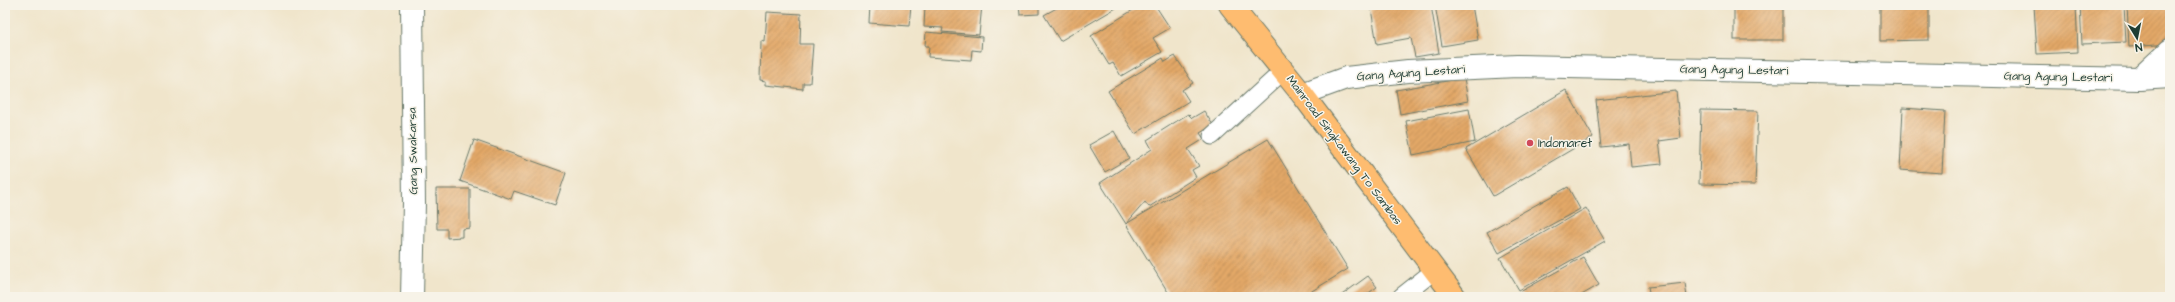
<svg xmlns="http://www.w3.org/2000/svg" width="2175" height="302" font-family="'Architects Daughter',sans-serif">
<defs>
<pattern id="building-hatch" width="6" height="6" patternUnits="userSpaceOnUse"><rect width="6" height="6" fill="#e3a867"/><path d="M-1 1l2-2M0 6l6-6M5 7l2-2" fill="none" stroke="#b78a56"/></pattern>
</defs>
<rect width="100%" height="100%" fill="#f7f3e8"/>
<filter id="ink" filterUnits="userSpaceOnUse"><feTurbulence type="fractalNoise" baseFrequency=".025" numOctaves="2"/><feDisplacementMap in="SourceGraphic" scale="8" xChannelSelector="R" yChannelSelector="G"/><feConvolveMatrix kernelMatrix="1 2 1 2 8 2 1 2 1" color-interpolation-filters="sRGB"/></filter>
<filter id="wash" filterUnits="userSpaceOnUse"><feTurbulence type="fractalNoise" baseFrequency=".012" numOctaves="4" result="noise"/><feDisplacementMap in="SourceGraphic" scale="16" xChannelSelector="R" yChannelSelector="G"/><feGaussianBlur stdDeviation="0.9" result="paint"/><feColorMatrix in="noise" values="0 0 0 0 0 0 0 0 0 0 0 0 0 0 0 0 0 1.4 0 .05"/><feComposite in="paint" operator="in"/></filter>
<g filter="url(#wash)">
<rect width="100%" height="100%" fill="#f0e5cb"/>
<g id="blocks">
<g fill="url(#building-hatch)">
<path d="M870 5H911L909 26 869 23Z"/>
<path d="M925 5H982L979 35 942 32 943 28 924 27Z"/>
<path d="M1019 5H1039V14L1020 15Z"/>
<path d="M1062 5H1114L1116 8 1060 41 1044 15Z"/>
<path d="M1141 5H1155L1170 28 1153 38 1162 52 1121 76 1113 63 1109 65 1091 36Z"/>
<path d="M1396 5H1431L1439 53 1415 57 1411 38 1377 44 1371 9Z"/>
<path d="M1435 5H1472L1478 40 1442 46Z"/>
<rect x="1734" y="5" width="49" height="35"/>
<path d="M1880 5H1929V40L1880 41Z"/>
<path d="M2034 5H2076L2078 52 2037 54Z"/>
<path d="M2080 5H2124L2126 42 2082 44Z"/>
<path d="M2127 5H2170V44L2129 47Z"/>
<path d="M767 12 801 14 800 44H813L810 83H803V89L766 85V81L760 80 761 41 765 42Z"/>
<path d="M926 32 982 37 981 51 972 50 971 60 928 57 929 46H925Z"/>
<path d="M1175 56 1193 83 1182 90 1189 101 1135 134 1108 91 1163 58 1165 62Z"/>
<path d="M1464 78 1468 101 1400 114 1396 90Z"/>
<path d="M1566 90 1593 137 1493 196 1466 149Z"/>
<path d="M1676 91 1681 138 1659 141 1662 164 1631 167 1629 144 1601 147 1596 100Z"/>
<path d="M1903 108 1945 111 1942 173 1900 170Z"/>
<path d="M1469 109 1475 142 1413 155 1406 121Z"/>
<path d="M1701 110 1758 111 1755 185 1699 184Z"/>
<path d="M1204 111 1213 125 1200 133 1204 139 1188 149 1199 166 1192 170 1196 177 1149 207 1145 202 1126 224 1100 183 1152 149 1147 140 1188 114 1192 118Z"/>
<path d="M1114 131 1129 158 1105 172 1089 145Z"/>
<path d="M1268 139 1348 269 1302 297H1171L1126 224Z"/>
<path d="M474 140 566 173 555 205 514 191 511 199 460 181Z"/>
<path d="M1568 187 1580 209 1499 253 1487 232Z"/>
<path d="M436 189H470V228L462 229V237L447 238V229H437Z"/>
<path d="M1586 208 1605 241 1519 290 1500 258Z"/>
<path d="M1583 257 1599 285 1578 297H1522L1520 292Z"/>
<path d="M1368 276 1377 287 1363 297H1339Z"/>
<path d="M1685 283 1687 297H1650L1648 287Z"/>
</g>
</g>
</g>
<g filter="url(#ink)">
<use href="#blocks" fill-opacity="0" stroke="#687869" stroke-width="1"/>
<g fill="none" stroke-linecap="round" stroke-linejoin="round">
<defs>
<g id="service">
<path d="M1212 136 1283 71"/>
<path d="M1401 297 1435 270"/>
</g>
<g id="minor">
<path d="M412 5 414 203 412 297"/>
<path d="M2139 79 2170 50"/>
<path d="M1302 94 1346 78 1408 71 1517 66 2139 79 2170 77"/>
</g>
<path id="primary" d="M1230 5 1302 94 1455 297"/>
</defs>
<use href="#service" stroke="#687869" stroke-width="19"/>
<use href="#minor" stroke="#687869" stroke-width="24"/>
<use href="#primary" stroke="#687869" stroke-width="24"/>
<use href="#service" stroke="#fff" stroke-width="17"/>
<use href="#minor" stroke="#fff" stroke-width="22"/>
<use href="#primary" stroke="#febc70" stroke-width="22"/>
</g>
</g>
<circle fill="#d1495b" stroke="#f7f3e8" stroke-width="1.5" cx="1530" cy="143" r="4"/>
<g text-anchor="middle" dominant-baseline="central" stroke-width="3" stroke-linejoin="round" paint-order="stroke">
<g font-size="12" fill="#1f3d34" stroke="#f7f3e8">
<text transform="translate(1734 70) rotate(1)">Gang Agung Lestari</text>
<text transform="translate(1411 73) rotate(-4)">Gang Agung Lestari</text>
<text transform="translate(2058 77) rotate(1)">Gang Agung Lestari</text>
<text transform="translate(1344 150) rotate(53)">Mainroad Singkawang To Sambas</text>
<text transform="translate(413 151) rotate(-91)">Gang Swakarsa</text>
</g>
<g font-size="12" fill="#1f3d34" stroke="#f7f3e8" text-anchor="start">
<text x="1538" y="143">Indomaret</text>
</g>
</g>
<rect width="2175" height="302" fill="none" stroke="#f7f3e8" stroke-width="20"/>
<g transform="translate(2137 38) rotate(170)" stroke="#f7f3e8" stroke-width="3" paint-order="stroke">
<path d="M0-3L7 15L0 10L-7 15Z" fill="#1f3d34"/>
<text y="-6" font-size="11" font-weight="bold" text-anchor="middle" fill="#1f3d34">N</text>
</g>
</svg>
